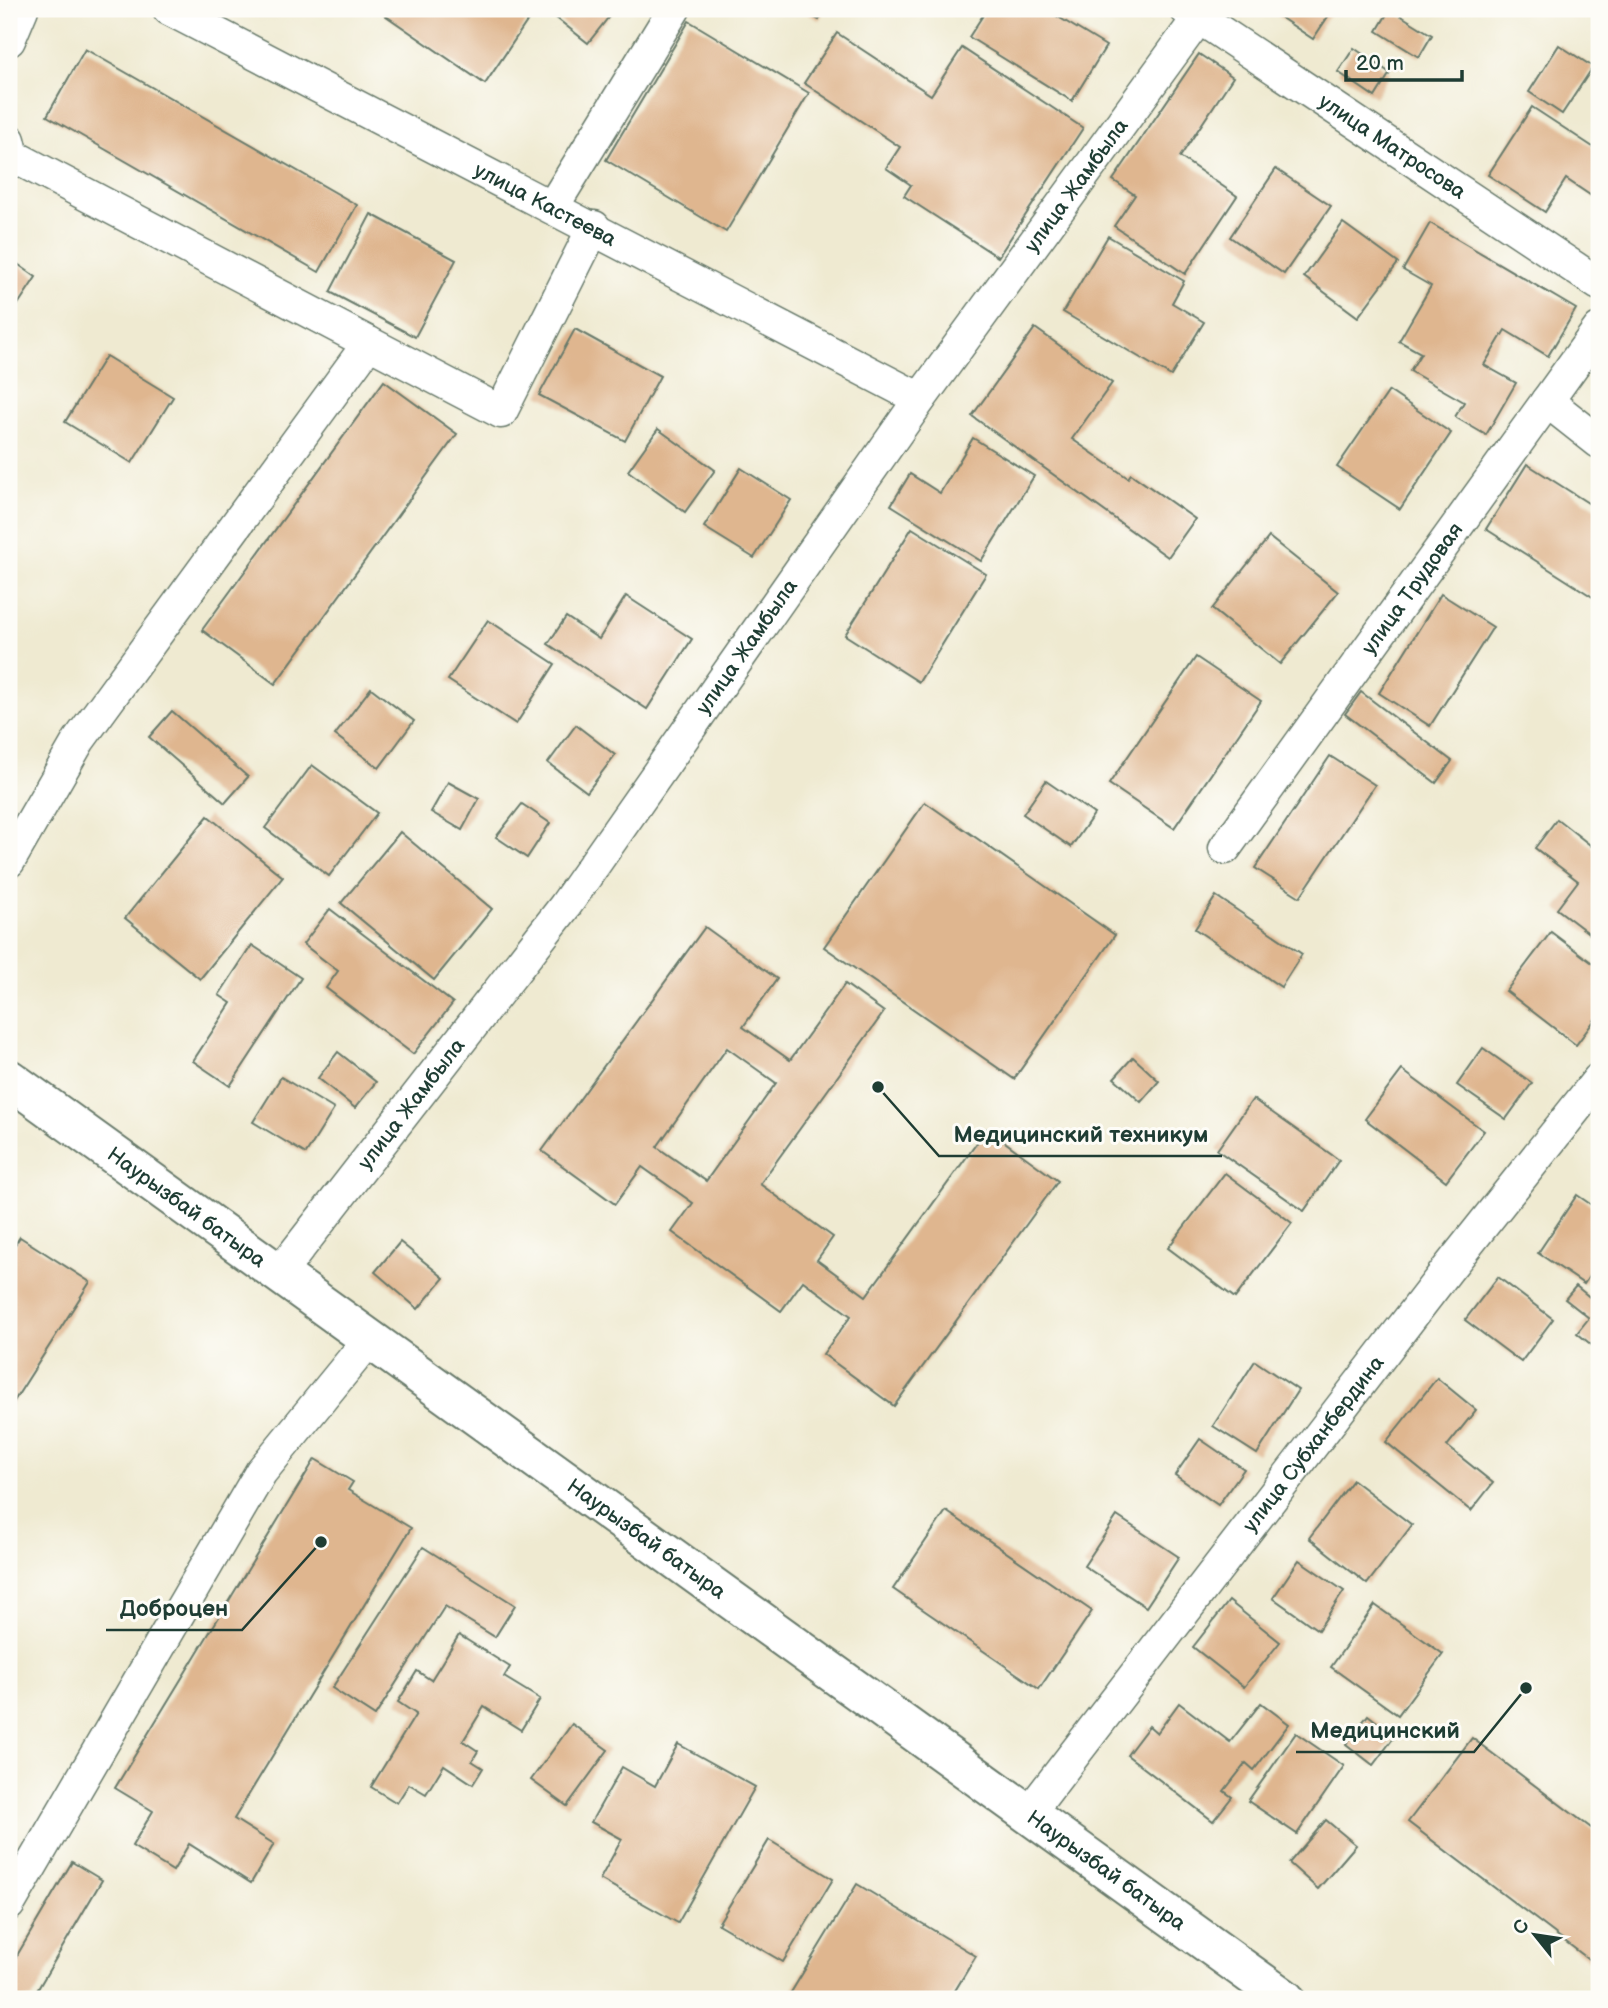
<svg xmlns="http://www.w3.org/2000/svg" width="1608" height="2008" font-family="'Balsamiq Sans',sans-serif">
<rect width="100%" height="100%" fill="#fdfcf7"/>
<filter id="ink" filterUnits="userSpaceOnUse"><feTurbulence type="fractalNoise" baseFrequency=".0143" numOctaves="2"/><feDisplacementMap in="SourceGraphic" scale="14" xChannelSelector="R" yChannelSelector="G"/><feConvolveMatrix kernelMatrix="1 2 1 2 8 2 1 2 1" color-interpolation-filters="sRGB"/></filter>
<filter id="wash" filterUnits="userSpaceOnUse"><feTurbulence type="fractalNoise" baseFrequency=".00686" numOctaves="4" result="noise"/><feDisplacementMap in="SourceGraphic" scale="28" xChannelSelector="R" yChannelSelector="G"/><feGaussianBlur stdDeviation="1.57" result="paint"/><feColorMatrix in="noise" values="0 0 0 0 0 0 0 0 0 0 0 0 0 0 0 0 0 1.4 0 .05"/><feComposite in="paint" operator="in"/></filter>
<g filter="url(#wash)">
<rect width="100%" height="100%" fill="#efead1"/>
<g id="blocks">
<g fill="#dfb68f" fill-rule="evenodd">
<path d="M376 9H519L530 17 485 84Z"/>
<path d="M545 9H615L588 43Z"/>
<path d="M800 9H825L819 20Z"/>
<path d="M987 9H1045L1106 46 1072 101 969 37Z"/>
<path d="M1268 9H1333L1313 39Z"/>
<path d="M1390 9 1432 35 1419 57 1377 31Z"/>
<path d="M689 21 809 93 726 232 606 160Z"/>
<path d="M837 33 931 95 962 48 1083 128 998 257 904 196 911 185 886 168 900 147 804 83Z"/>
<path d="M1559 45 1593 67 1562 114 1529 92Z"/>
<path d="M1354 48 1390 73 1375 97 1338 72Z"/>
<path d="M85 49 357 205 319 272 47 116Z"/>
<path d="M1199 54 1233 77 1180 157 1237 196 1185 274 1114 226 1135 195 1113 180Z"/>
<path d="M1532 107 1599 151V193L1596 199 1566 179 1545 212 1488 175Z"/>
<path d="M1276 169 1331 206 1284 274 1230 237Z"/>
<path d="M371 214 456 260 415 337 330 292Z"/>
<path d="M1343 223 1398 263 1358 317 1304 277Z"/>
<path d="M1430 223 1576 309 1548 356 1505 330 1484 365 1516 383 1486 435 1455 417 1464 402 1410 371 1421 353 1399 341 1431 286 1403 270Z"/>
<path d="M1108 236 1184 281 1172 303 1204 322 1171 376 1063 312Z"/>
<path d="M9 258 36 277 9 318Z"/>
<path d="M1035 328 1112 383 1072 439 1128 478 1131 474 1195 519 1168 557 972 416Z"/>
<path d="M575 329 660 376 625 441 539 395Z"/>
<path d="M106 356 173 397 132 463 65 422Z"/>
<path d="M384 381 457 434 275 684 202 630Z"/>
<path d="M1389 391 1451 433 1400 509 1337 467Z"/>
<path d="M658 429 715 470 685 512 628 471Z"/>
<path d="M973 438 1034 476 981 561 891 505 910 474 940 493Z"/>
<path d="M1527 464 1599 510V601L1486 529Z"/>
<path d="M741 468 791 500 754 558 704 527Z"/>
<path d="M912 528 986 574 919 682 845 635Z"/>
<path d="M1269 537 1338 592 1280 664 1212 609Z"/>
<path d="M1441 594 1493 627 1430 726 1379 693Z"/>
<path d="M626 596 692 639 647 709 548 644 566 617 599 639Z"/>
<path d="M488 620 555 664 516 724 448 680Z"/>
<path d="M1196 657 1261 701 1174 828 1109 784Z"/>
<path d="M371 688 414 721 379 768 335 735Z"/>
<path d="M1361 692 1452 761 1436 783 1345 714Z"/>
<path d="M172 711 248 777 225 803 149 737Z"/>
<path d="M576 725 615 755 587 792 548 763Z"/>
<path d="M1330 756 1375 785 1300 897 1255 868Z"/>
<path d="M312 765 377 813 329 876 265 828Z"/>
<path d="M1046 781 1094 814 1071 847 1023 814Z"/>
<path d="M448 782 479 799 462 830 431 812Z"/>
<path d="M925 802 1115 935 1014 1079 824 947Z"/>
<path d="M522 804 550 823 527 858 496 837Z"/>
<path d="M208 816 283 877 200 979 125 918Z"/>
<path d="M1557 819 1599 852V941L1557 909 1578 881 1535 848Z"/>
<path d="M400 832 492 909 434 980 341 903Z"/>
<path d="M1216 896 1302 954 1281 987 1195 929Z"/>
<path d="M330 909 453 1003 413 1054 326 988 338 971 303 944Z"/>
<path d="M705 927 777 979 743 1027 790 1060 845 984 884 1012 760 1184 833 1237 817 1260 866 1296 987 1129 1058 1181 894 1406 823 1354 851 1316 803 1281 781 1311 672 1232 693 1203 642 1167 615 1204 542 1151ZM727 1048 776 1083 706 1181 657 1147Z"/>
<path d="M1551 932 1599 968V1014L1576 1045 1506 991Z"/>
<path d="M252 945 301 978 230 1086 193 1061 231 1003 219 995Z"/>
<path d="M1483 1048 1532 1083 1506 1119 1457 1085Z"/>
<path d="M338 1052 376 1082 355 1108 318 1078Z"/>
<path d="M1133 1057 1159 1081 1141 1102 1114 1078Z"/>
<path d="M1402 1070 1484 1131 1446 1181 1365 1119Z"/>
<path d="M281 1077 334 1109 306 1154 253 1122Z"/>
<path d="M1253 1099 1339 1160 1304 1211 1217 1150Z"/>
<path d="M1225 1173 1292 1223 1235 1298 1168 1248Z"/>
<path d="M1577 1195 1599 1210V1261L1584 1284 1538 1253Z"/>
<path d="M20 1237 90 1282 9 1409V1254Z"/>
<path d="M400 1242 444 1278 418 1309 375 1272Z"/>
<path d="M1498 1277 1553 1319 1521 1362 1465 1320Z"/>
<path d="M1576 1286 1592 1299 1599 1290V1351L1577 1333 1589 1318 1565 1299Z"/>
<path d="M1255 1361 1298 1390 1257 1454 1213 1426Z"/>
<path d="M1437 1378 1476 1410 1447 1446 1493 1483 1471 1511 1386 1442Z"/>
<path d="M1200 1439 1244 1469 1218 1505 1175 1475Z"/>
<path d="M315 1459 353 1482 348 1490 411 1528 234 1819 274 1844 251 1883 189 1844 173 1871 132 1846 153 1811 115 1788Z"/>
<path d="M1353 1480 1412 1525 1367 1584 1309 1538Z"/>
<path d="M946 1511 1092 1611 1039 1689 893 1589Z"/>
<path d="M1117 1516 1179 1557 1146 1607 1084 1566Z"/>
<path d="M423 1547 515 1605 495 1637 445 1606 375 1716 332 1688Z"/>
<path d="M1299 1560 1344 1591 1318 1630 1273 1598Z"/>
<path d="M1229 1601 1280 1642 1244 1687 1193 1647Z"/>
<path d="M1375 1605 1443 1654 1398 1715 1331 1667Z"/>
<path d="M459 1635 510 1667 504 1677 540 1699 521 1730 484 1707 463 1741 478 1751 472 1761 483 1768 473 1784 444 1765 426 1794 409 1784 397 1803 371 1787 416 1714 398 1702 417 1671 431 1680Z"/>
<path d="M1179 1703 1230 1742 1261 1703 1289 1724 1254 1770 1246 1763 1224 1791 1232 1797 1213 1821 1127 1755 1149 1726 1157 1733Z"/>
<path d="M1368 1715 1395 1736 1373 1765 1346 1744Z"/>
<path d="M572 1724 608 1750 567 1806 531 1780Z"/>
<path d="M1296 1733 1344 1766 1297 1834 1248 1801Z"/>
<path d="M1472 1738 1599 1834V1967L1408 1822Z"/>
<path d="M678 1744 755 1787 678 1923 600 1879 622 1839 591 1822 622 1767 655 1786Z"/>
<path d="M1326 1820 1356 1845 1318 1889 1289 1863Z"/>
<path d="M769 1840 833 1879 783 1962 718 1924Z"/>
<path d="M72 1862 102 1880 32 1999H9V1969Z"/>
<path d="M857 1884 976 1956 950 1999H787Z"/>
</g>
</g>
</g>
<g filter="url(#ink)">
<use href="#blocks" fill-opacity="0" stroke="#687a6b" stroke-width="2"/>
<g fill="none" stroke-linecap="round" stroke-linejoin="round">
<defs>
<g id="minor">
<path id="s1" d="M169 9 920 399"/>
<path id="s2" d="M1186 9 1599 284"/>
<path d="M9 40 22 9"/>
<path d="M9 140 13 156 369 343"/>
<path d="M553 206 674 9"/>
<path d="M1547 401 1599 442"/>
<path id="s3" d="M1225 848 1599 329"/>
<path d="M9 861 79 740 369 343 501 412 594 227"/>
<path id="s4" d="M278 1275 565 906 920 399 1205 9"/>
<path id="s5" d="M1029 1813 1447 1270 1599 1079"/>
<path d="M9 1904 261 1472 369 1340"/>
</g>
<g id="secondary">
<path id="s6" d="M9 1079 1285 1999"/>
</g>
</defs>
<use href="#minor" stroke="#687a6b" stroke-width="35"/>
<use href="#secondary" stroke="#687a6b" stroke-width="42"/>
<use href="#minor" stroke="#fff" stroke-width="32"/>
<use href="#secondary" stroke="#fff" stroke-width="38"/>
</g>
</g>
<g text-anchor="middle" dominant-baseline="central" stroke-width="6" stroke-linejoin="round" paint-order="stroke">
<g font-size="21" fill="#1f3d34" stroke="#fdfcf7">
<text stroke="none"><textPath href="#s2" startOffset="248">улица Матросова</textPath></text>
<text stroke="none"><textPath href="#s4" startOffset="1351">улица Жамбыла</textPath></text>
<text stroke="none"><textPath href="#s1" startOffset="424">улица Кастеева</textPath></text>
<text stroke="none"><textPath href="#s3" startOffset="320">улица Трудовая</textPath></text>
<text stroke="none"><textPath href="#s4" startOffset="784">улица Жамбыла</textPath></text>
<text stroke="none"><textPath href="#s4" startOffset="217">улица Жамбыла</textPath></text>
<text stroke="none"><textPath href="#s6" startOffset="219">Наурызбай батыра</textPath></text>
<text stroke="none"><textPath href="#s5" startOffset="466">улица Субханбердина</textPath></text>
<text stroke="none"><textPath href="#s6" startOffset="786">Наурызбай батыра</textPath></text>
<text stroke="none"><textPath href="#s6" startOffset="1353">Наурызбай батыра</textPath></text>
</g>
</g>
<path fill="none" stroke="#1f3d34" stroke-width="2.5" d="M878 1087L939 1156H1222M321 1542L242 1630H106M1526 1688L1474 1752H1296"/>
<g fill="#1f3d34" stroke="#fdfcf7" stroke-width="2.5">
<circle cx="878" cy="1087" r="7"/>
<circle cx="321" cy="1542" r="7"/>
<circle cx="1526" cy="1688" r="7"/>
</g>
<g font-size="23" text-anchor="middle" font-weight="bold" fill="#1f3d34" stroke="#fdfcf7" stroke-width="6" stroke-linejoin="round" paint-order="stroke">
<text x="1081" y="1142">Медицинский техникум</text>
<text x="174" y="1616">Доброцен</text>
<text x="1385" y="1738">Медицинский</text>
</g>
<rect width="1608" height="2008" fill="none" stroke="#fdfcf7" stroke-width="35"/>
<g transform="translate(1535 1935) rotate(300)" stroke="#fdfcf7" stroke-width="5" paint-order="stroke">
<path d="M0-5L12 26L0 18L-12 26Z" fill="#1f3d34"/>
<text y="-10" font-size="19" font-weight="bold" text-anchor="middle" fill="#1f3d34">С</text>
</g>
<path d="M1346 70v10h116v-10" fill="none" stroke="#1f3d34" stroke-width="3.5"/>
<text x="1356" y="70" font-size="21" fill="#1f3d34" stroke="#fdfcf7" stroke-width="5" paint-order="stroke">20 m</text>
</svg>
